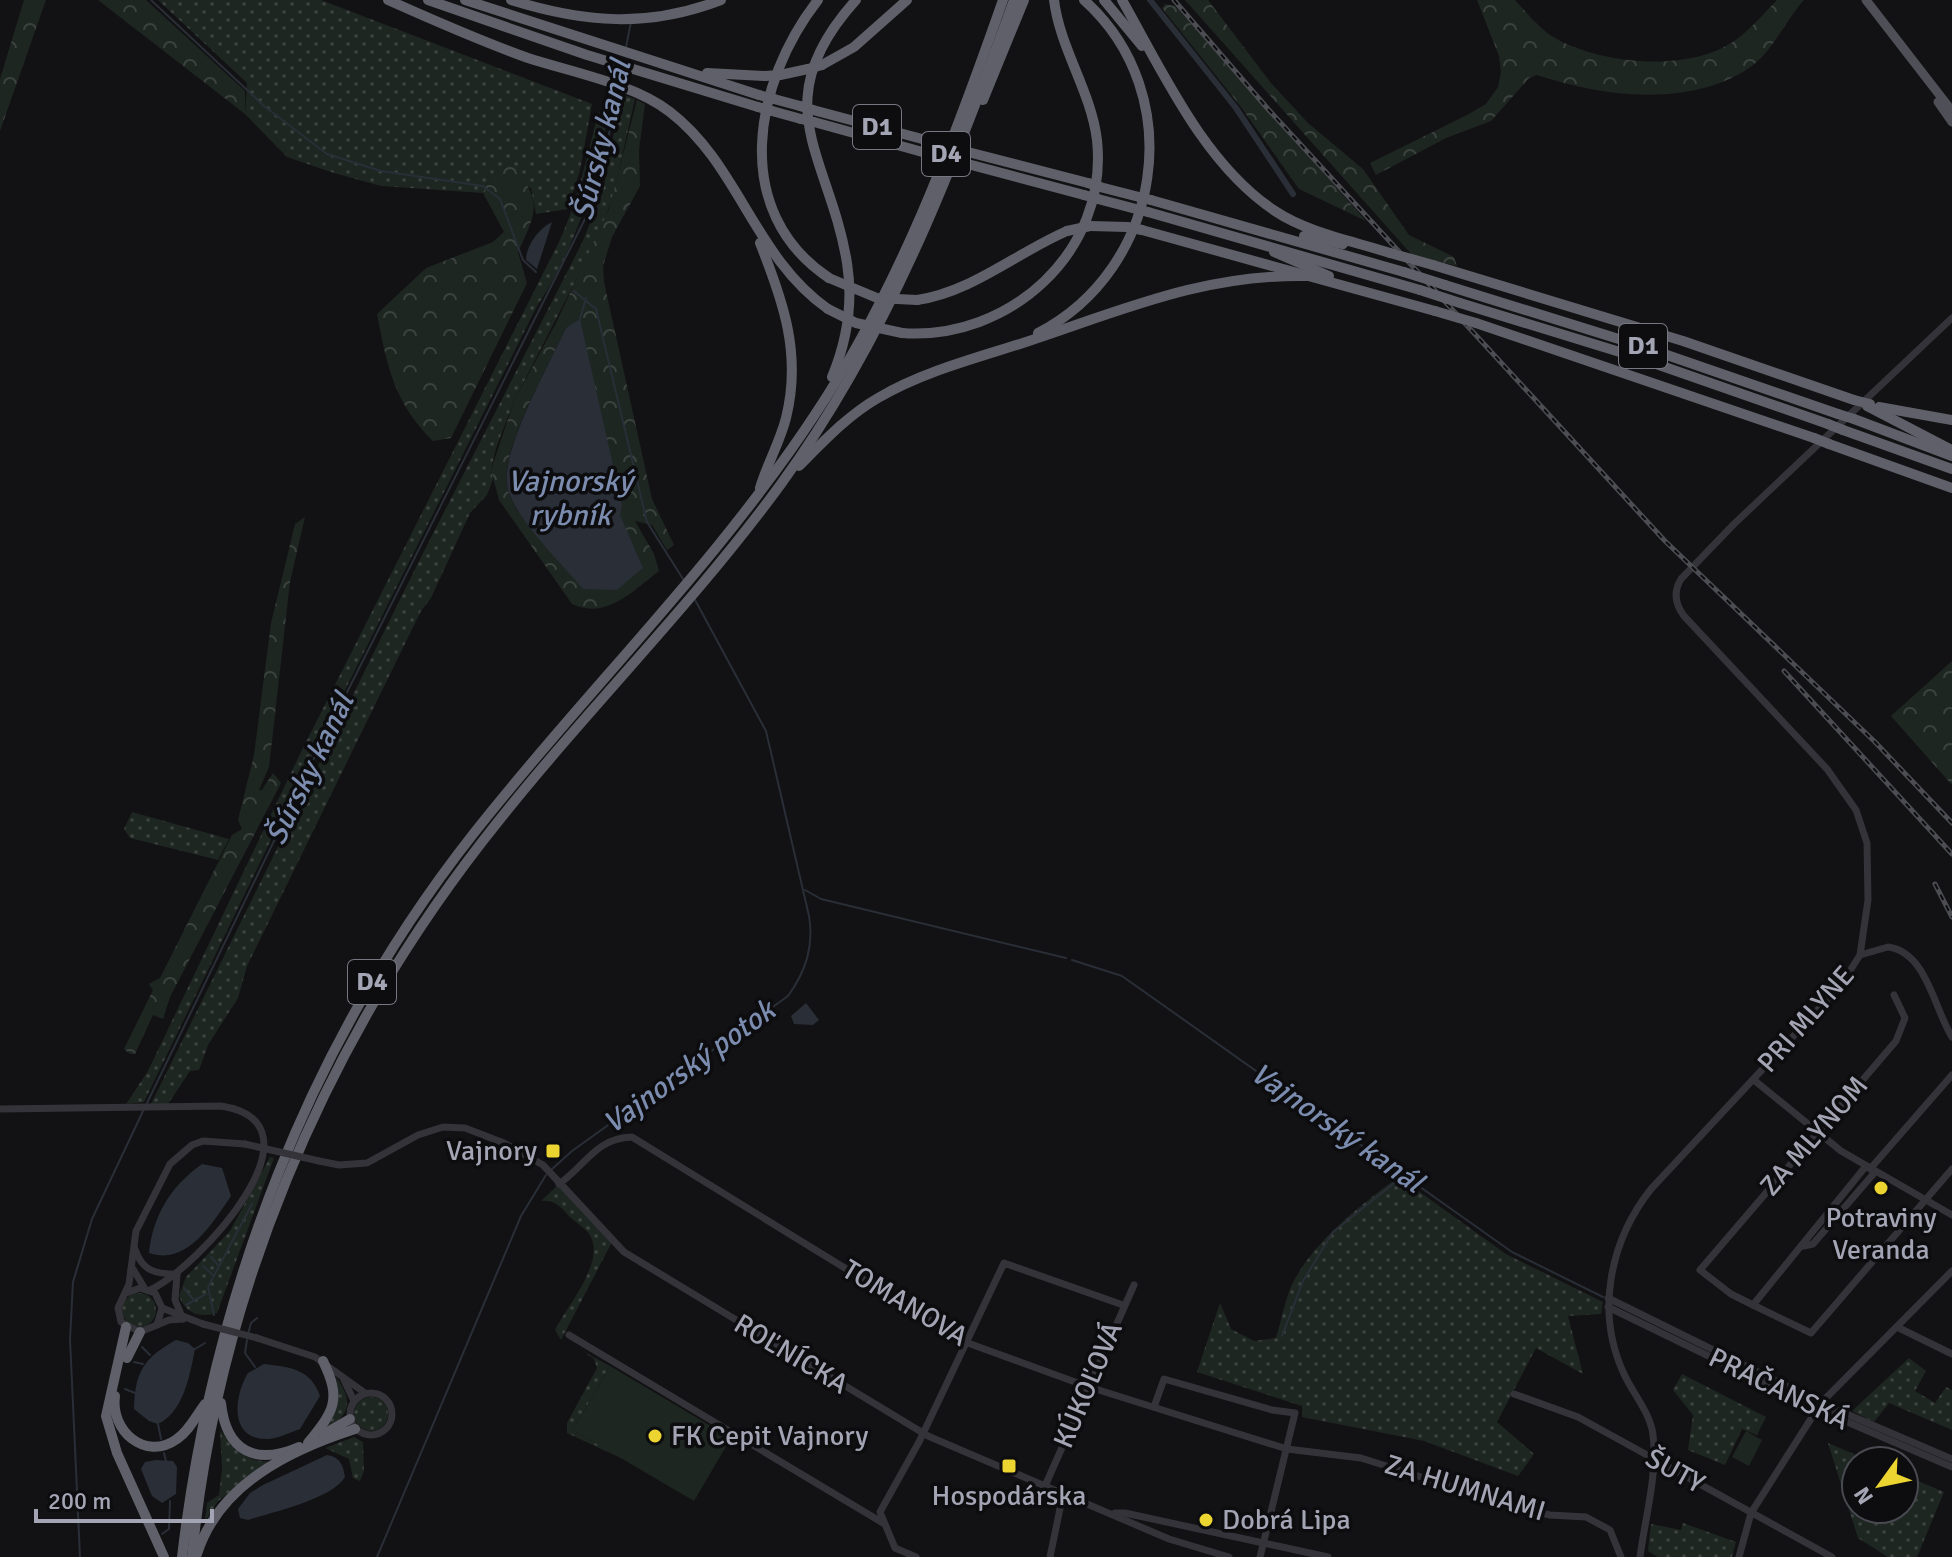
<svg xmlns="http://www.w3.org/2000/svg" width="1952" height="1557" font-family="Signika,sans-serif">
<defs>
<pattern id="grass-dots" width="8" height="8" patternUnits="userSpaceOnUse" patternTransform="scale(2)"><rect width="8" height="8" fill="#1e2621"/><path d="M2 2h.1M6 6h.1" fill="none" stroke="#3c423f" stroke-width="1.8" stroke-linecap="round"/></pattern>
<pattern id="forest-crowns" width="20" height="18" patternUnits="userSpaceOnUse" patternTransform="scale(2)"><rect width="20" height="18" fill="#1e2621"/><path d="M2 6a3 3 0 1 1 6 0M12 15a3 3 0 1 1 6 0" fill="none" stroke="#3c423f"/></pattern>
</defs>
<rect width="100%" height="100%" fill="#121214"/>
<g fill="url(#grass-dots)">
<path d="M158 0H321L592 104 580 170 568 209 536 214 531 188 491 175 483 193 381 186 334 173 287 157 245 114 247 83Z"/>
<path d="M610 88 614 89C598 168 582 239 537 306L298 784 144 1102 126 1104 148 1071 301 752 559 242C577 203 585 164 596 122 599 109 608 102 610 88Z"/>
<path d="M621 94 635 99 613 196 598 237 514 401 496 448 491 470 493 479 487 495 470 513 431 598 421 611 247 966 238 998 208 1045 199 1070 190 1071 168 1104H151L420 559 582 243 603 191Z"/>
<path d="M132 812 229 839 218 860 130 838 124 829Z"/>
<path d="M270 1157 274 1158 217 1313C200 1318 186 1314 179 1296L186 1277 230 1231Z"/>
<path d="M1399 1177 1506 1254 1603 1302 1601 1314 1568 1316 1583 1374 1536 1348 1497 1422 1534 1454 1518 1476 1424 1441 1302 1417V1406L1197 1372 1220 1303 1231 1329 1254 1341 1276 1338C1281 1322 1284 1305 1290 1289 1309 1245 1361 1204 1399 1177Z"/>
<path d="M559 1184 612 1242 561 1340 555 1330C566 1308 602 1266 592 1240 589 1230 579 1225 571 1218 562 1209 556 1199 541 1201Z"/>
<circle cx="139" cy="1310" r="17"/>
<path d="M584 1352 610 1366 573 1430 625 1460 567 1433V1423L597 1368 594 1359Z"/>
<path d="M1909 1358 1926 1371 1915 1391 1935 1403 1946 1387 1952 1390V1430L1889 1403 1874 1422 1852 1411Z"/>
<path d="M1682 1374 1766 1417 1757 1435 1742 1429 1725 1465 1688 1450 1693 1415 1673 1390Z"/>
<path d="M335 1376C352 1398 353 1415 326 1428 337 1410 342 1397 335 1376Z"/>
<circle cx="371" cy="1414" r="17"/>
<path d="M220 1430C235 1450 244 1461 270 1462L218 1501 205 1522 207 1503 219 1495 222 1469Z"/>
<path d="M354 1437 363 1442 364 1471 360 1481 353 1478 349 1459 325 1448Z"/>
<path d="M1828 1443 1870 1461H1856V1509H1904V1475L1944 1492 1917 1557H1888L1858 1538Z"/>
<path d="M1683 1523 1736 1542 1732 1557H1658L1648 1551 1651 1524 1681 1530Z"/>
</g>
<g fill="url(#forest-crowns)" fill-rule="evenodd">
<path d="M24 0H46L0 131V79Z"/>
<path d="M98 0H146L245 91V114Z"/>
<path d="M1185 0H1208L1271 83 1308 123 1363 169 1409 235 1454 257 1457 266 1412 255Z"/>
<path d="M1477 0H1515C1526 12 1540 30 1555 38 1602 65 1692 73 1737 39 1752 28 1764 13 1777 0H1804C1784 22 1772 54 1746 70 1685 108 1600 96 1537 75L1529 78 1491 121 1446 138 1376 175 1370 163 1467 115 1486 104 1498 87 1501 72 1499 56Z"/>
<path d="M1165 4 1175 6 1366 221 1299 189 1241 107 1162 8Z"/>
<path d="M637 100 645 104 639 150 640 186 612 237 603 266 604 282 652 499 674 545 667 550 652 525 635 521 654 554 659 571C633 591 606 620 572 604L499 500 491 470 514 401 556 323 609 209ZM566 328 620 515 552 550C536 533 510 510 507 484 501 448 550 363 566 328Z"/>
<path d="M508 159C541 201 540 205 518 252L527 283 451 438 433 441C394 403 387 366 377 314L426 268 493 242 504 232 483 193 491 175Z"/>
<path d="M305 517 290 582 269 767 259 790H262L273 773 281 783 170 997 163 1019 153 1015 135 1054H130L124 1049 153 990 149 984 160 978 232 835 242 829 238 820 254 755 271 623 295 524Z"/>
<path d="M1952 661V785L1891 716Z"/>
</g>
<g fill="#1e2621">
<path d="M610 1366 731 1438 694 1501 573 1430Z"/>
<path d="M1746 1431 1762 1440 1749 1466 1732 1457Z"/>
</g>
<g fill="#292e37">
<path d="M552 222 537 269 526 260C526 246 539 228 552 222Z"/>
<path d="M580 319 622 505 620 515 643 568 617 590 583 589C562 563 511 516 507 484 502 447 550 363 566 328Z"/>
<path d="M806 1003 819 1020 813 1025 794 1024 791 1016Z"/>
<path d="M202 1164 222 1168 231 1196C212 1224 187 1266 149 1253 153 1215 171 1186 202 1164Z"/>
<path d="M176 1340 188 1343 195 1349C190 1374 184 1412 158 1424L149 1421 134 1409C135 1371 144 1358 176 1340Z"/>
<path d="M264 1364C290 1367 311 1369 320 1396L300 1429C291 1432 279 1438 269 1439 228 1441 234 1396 248 1373Z"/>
<path d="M327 1455C340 1457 343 1465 345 1477 332 1499 273 1512 248 1520L240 1518 238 1509 250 1493 263 1485Z"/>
<path d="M156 1460 173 1461 177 1467 176 1494 162 1503 152 1496 141 1469 145 1462Z"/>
</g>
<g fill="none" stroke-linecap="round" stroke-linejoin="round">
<g stroke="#292e37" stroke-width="2">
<path d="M151 0 264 106 327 154 381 171 483 186 500 199 523 260 536 272"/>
<path d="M626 47 631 22"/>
<path d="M619 83 622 69"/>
<path d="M574 291 596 309 647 522 683 579"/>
<path d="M580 319 586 298"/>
<path d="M805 890 821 899 1066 958"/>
<path d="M1072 960 1122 976 1512 1252 1603 1297"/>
<path d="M147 1103 320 746 589 211 598 190 618 89"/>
<path d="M551 1170 572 1151 788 996C806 971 814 946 809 916L766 731 694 598"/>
<path d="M211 1257 218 1265"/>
<path d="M203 1266 214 1276"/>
<path d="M184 1288 193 1299"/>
<path d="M186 1305 206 1294"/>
<path d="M214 1315 208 1287 252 1204"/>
<path d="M248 1334 251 1323 257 1318"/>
<path d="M1282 1336 1303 1281 1333 1232 1404 1175"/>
<path d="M247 1340 245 1353 255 1367"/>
<path d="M142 1347 150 1355"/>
<path d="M195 1349 205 1343"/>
<path d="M134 1362 143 1364"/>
<path d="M125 1389 135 1393"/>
<path d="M158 1424 161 1439"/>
<path d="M164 1453 166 1461"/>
<path d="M162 1534 169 1529 170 1501"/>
<path d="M80 1557 70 1339 73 1282 92 1219 144 1109"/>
<path d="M377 1557 521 1216 546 1175"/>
</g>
<path stroke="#292e37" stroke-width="6" d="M1150 0 1236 108 1293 194"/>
<g stroke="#333339" stroke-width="7">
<path d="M1860 955 1888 947C1927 952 1934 1009 1952 1037"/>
<path d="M1754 1080 1841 1151 1952 1215"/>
<path d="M0 1109 221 1106C332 1123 198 1268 150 1290"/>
<path d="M319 1161 339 1165 367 1163 418 1135 443 1127 465 1128 504 1143 543 1165 624 1252 928 1436 1169 1539 1229 1557"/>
<path d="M1866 1166 1753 1305 1731 1294 1700 1270 1896 1041 1905 1018 1894 995"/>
<path d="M1870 1169 1952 1075"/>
<path d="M559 1184C586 1165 596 1138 632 1137L965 1342 1086 1386 1287 1449 1361 1458 1516 1507 1550 1515 1586 1517 1610 1530 1621 1557"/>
<path d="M1804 1246 1813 1244 1875 1172"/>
<path d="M135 1249C142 1271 155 1274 177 1274"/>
<path d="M133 1269 145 1289"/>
<path d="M177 1274 175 1300 183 1319"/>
<path d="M126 1293 140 1288 155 1293 162 1308 157 1325"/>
<path d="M1608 1298 1821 1403 1952 1459"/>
<path d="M1753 1305 1811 1333 1952 1169"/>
<path d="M1608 1307 1817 1409 1952 1467"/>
<path d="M162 1308 203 1324"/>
<path d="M183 1319 169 1320 140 1332 121 1322 118 1308 129 1284 136 1231 170 1164 192 1145 203 1141 245 1144"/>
<path d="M1897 1327 1952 1354"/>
<path d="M569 1335 883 1523"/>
<path d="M257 1338 315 1357 365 1393"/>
<path d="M344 1380 354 1401"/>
<circle cx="371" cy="1414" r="21"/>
<path d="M1514 1394 1578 1417 1832 1557"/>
<path d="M1154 1407 1164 1379 1272 1410 1295 1413 1260 1557"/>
<path d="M1045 1486 1134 1285"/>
<path d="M1115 1513H1125L1328 1557"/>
<path d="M916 1557 895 1548 880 1512 919 1442 1004 1263 1123 1305"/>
<path d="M1050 1557 1063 1494"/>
<path d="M1640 1557C1645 1518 1658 1473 1653 1435 1651 1414 1632 1392 1624 1374 1595 1312 1610 1241 1651 1189L1841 985 1860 955 1868 900 1867 843 1856 810 1827 769 1684 616C1675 604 1673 592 1681 579L1734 524 1952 318"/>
<path d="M1739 1557 1751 1513 1821 1403 1952 1271"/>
</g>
<g stroke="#4f4f57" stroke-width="9">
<path d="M1866 0 1952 111"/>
<path d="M1938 102 1952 122"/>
</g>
<g stroke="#5f6069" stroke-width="10">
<path d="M388 0C435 21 480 41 528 58 571 72 635 84 670 112 739 165 754 257 828 309"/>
<path d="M428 0 587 55 758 107"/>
<path d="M465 0 759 95"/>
<path d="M511 0C585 23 648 28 721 0"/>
<path d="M818 0C754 82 729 211 829 278"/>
<path d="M1104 0 1142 46"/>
<path d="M1122 0C1163 72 1204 164 1275 211 1308 233 1353 241 1390 253"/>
<path d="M822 65 854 47 907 0"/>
<path d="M707 73 765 76"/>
<path d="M780 75 808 69"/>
<path d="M774 99 800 106"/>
<path d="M983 100 1024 0"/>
<path d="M813 110 941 144"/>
<path d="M772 111 801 119"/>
<path d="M814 122 937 156"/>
<path d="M968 152 1088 183"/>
<path d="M964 163 1084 195"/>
<path d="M1100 187 1139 197"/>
<path d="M1098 199 1136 209"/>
<path d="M1151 200 1404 272"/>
<path d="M1148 212 1420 290"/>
<path d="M1090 226 1127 227"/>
<path d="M1142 230 1435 311"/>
<path d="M1304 236 1343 244"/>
<path d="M1274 252 1329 276"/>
<path d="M1433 265 1683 341 1854 400"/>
<path d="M1445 285 1638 345 1838 414"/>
<path d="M917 300C972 292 1016 253 1067 231"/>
<path d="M1460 303 1636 357 1828 424"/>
<path d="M1476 323 1814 438"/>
<path d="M902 333C1009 341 1109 252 1097 140 1091 91 1060 49 1054 0"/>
<path d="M1038 333C1162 269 1190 95 1084 0"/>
<path d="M832 377C847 341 853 301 847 263 830 156 762 104 856 0"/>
<path d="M1867 406 1950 449"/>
<path d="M1879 407 1952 420"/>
<path d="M1854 419 1952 456"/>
<path d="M1843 430 1952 469"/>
<path d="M1829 444 1952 488"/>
<path d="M799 466C824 441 847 416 878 398 922 372 976 358 1026 342 1123 310 1203 274 1308 276"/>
<path d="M760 488C767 464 780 442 786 418 802 354 783 301 760 243"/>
<path d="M126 1327 106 1416 117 1453 164 1557"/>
<path d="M127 1358 140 1332"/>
<path d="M115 1396C110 1430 145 1462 177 1439 189 1431 196 1416 205 1404"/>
<path d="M221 1403C226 1451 255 1466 299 1447"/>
<path d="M324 1434 350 1419"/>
<path d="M308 1443C334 1411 342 1400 323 1361"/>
<path d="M197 1554C219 1484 290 1450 355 1429"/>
<path d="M182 1557C213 1294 309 1042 474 833 585 692 715 566 814 416 899 289 953 143 1003 0"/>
<path d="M192 1557C217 1298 323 1047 482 842 577 719 689 610 781 484 888 337 953 169 1014 0"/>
</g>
<defs>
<g id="rail">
<path d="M1174 0 1268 109 1665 541 1875 742 1952 823"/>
<path d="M1784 671 1952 854"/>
<path d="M1935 884 1952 917"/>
</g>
</defs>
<use href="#rail" stroke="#4c4d53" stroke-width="5"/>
<use href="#rail" stroke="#0d0d0f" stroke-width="2" stroke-dasharray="6" stroke-linecap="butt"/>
<g stroke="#333339" stroke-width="7">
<path d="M245 1144 319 1161"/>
<path d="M203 1324 257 1338"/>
</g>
<g stroke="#5f6069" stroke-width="10">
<path d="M808 69 822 65"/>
<path d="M765 76 780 75"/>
<path d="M759 95 774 99"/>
<path d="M800 106 813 110"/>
<path d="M758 107 772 111"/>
<path d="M801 119 814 122"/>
<path d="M941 144 968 152"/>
<path d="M937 156 964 163"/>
<path d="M1088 183 1100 187"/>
<path d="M1084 195 1098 199"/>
<path d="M1139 197 1151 200"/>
<path d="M1136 209 1148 212"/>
<path d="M1127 227 1142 230"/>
<path d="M1067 231 1090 226"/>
<path d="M1390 253 1433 265"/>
<path d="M1404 272 1445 285"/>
<path d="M829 278 877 298 917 300"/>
<path d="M1420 290 1460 303"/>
<path d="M828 309 856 323 902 333"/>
<path d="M1435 311 1476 323"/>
<path d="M1854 400 1870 404"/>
<path d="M1838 414 1854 419"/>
<path d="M1828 424 1843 430"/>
<path d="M1814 438 1829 444"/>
</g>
</g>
<g fill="#edd531" stroke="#0d0d0f" stroke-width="3">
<rect x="545" y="1143" width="16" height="16" rx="4"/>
<circle cx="1881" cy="1188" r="8"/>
<circle cx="655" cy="1436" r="8"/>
<rect x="1001" y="1458" width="16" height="16" rx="4"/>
<circle cx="1206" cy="1520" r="8"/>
</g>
<g text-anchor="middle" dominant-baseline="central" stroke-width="7" stroke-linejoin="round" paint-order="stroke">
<g fill="#0d0d0f" stroke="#777782" stroke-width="2">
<rect x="853" y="105" width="48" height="44" rx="6"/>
<rect x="922" y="132" width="48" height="44" rx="6"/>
<rect x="1619" y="324" width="48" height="44" rx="6"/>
<rect x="348" y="960" width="48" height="44" rx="6"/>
</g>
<g font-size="26" font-weight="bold" fill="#a4a5b4">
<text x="877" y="127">D1</text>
<text x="946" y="154">D4</text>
<text x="1643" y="346">D1</text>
<text x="372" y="982">D4</text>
</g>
<g font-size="28" fill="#a4a5b4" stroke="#0d0d0f">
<text transform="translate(1806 1019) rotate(-49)">PRI MLYNE</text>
<text transform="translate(1814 1136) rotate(-49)">ZA MLYNOM</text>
<text transform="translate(905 1303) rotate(31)">TOMANOVA</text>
<text transform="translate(791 1354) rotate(31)">ROĽNÍCKA</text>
<text transform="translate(1088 1385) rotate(-67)">KÚKOĽOVÁ</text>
<text transform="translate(1779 1389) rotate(26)">PRAČANSKÁ</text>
<text transform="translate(1675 1471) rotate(29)">ŠUTY</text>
<text transform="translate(1465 1488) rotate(17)">ZA HUMNAMI</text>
</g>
<g font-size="28" fill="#a4a5b4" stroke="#0d0d0f">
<text x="537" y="1151" text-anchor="end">Vajnory</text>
<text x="1881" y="1218">Potraviny<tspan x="1881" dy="32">Veranda</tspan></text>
<text x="671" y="1436" text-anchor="start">FK Cepit Vajnory</text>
<text x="1009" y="1496">Hospodárska</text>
<text x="1222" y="1520" text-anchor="start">Dobrá Lipa</text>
</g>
<g font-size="30" font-style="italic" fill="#7b8caf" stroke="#0d0d0f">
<text transform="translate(602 140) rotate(-76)">Šúrsky kanál</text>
<text x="570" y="481">Vajnorský<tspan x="570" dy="34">rybník</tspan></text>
<text transform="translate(310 769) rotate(-64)">Šúrsky kanál</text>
<text transform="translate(689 1067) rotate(-36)">Vajnorský potok</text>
<text transform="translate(1337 1128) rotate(35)">Vajnorský kanál</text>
</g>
</g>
<g transform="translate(1880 1485) rotate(237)"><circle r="38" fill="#0d0d0f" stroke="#494a51" stroke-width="2"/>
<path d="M0-6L14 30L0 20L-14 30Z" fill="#edd531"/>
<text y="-12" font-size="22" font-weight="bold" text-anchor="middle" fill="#a4a5b4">N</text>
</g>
<path d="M36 1509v12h176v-12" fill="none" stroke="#a4a5b4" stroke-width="4"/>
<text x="48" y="1509" font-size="24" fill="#a4a5b4" stroke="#0d0d0f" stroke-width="6" paint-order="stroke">200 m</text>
</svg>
